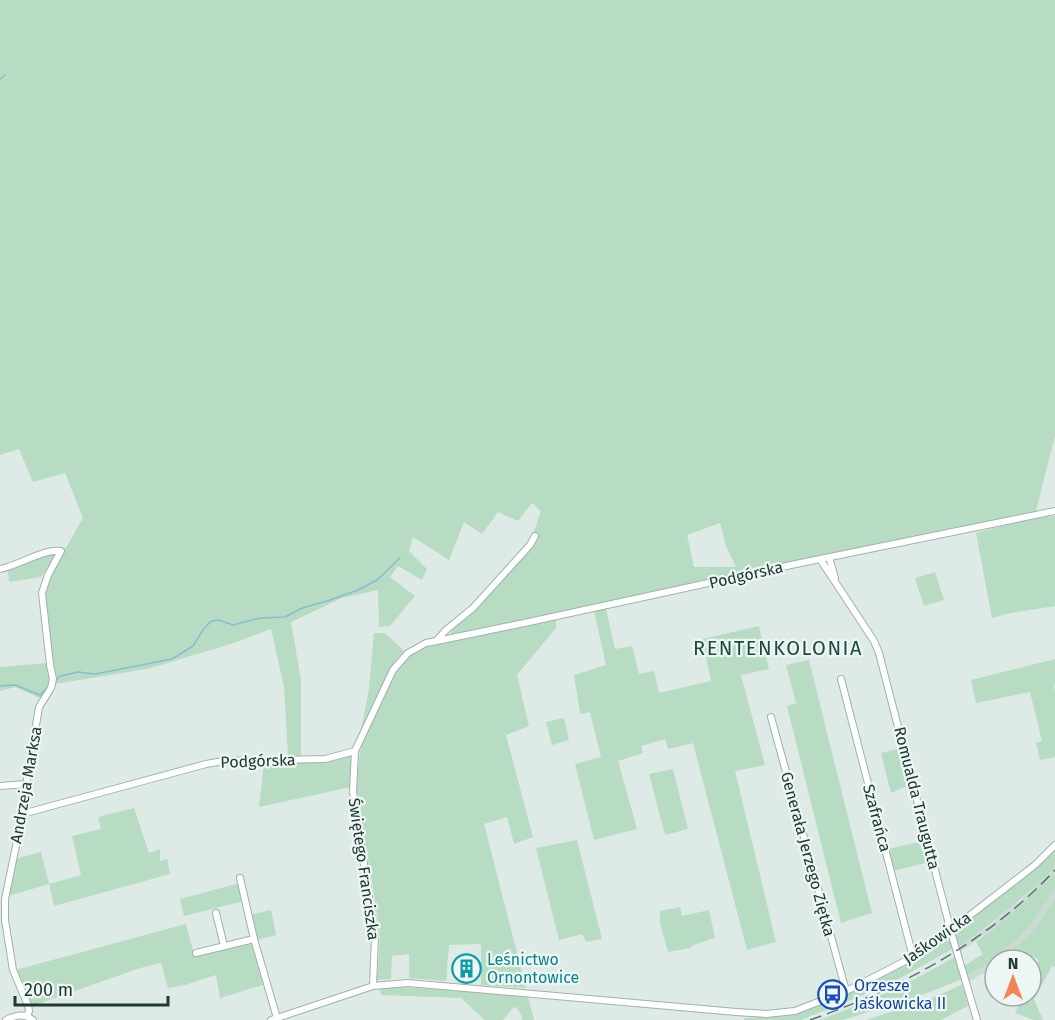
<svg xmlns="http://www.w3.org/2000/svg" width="1055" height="1020" font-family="'Fira Sans',sans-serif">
<rect width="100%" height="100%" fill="#deeae5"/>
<g fill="#ccd9d4">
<path d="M1055 866V874L1032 896 1005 920 960 952 958 947 989 926 1022 899Z"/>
<path d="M1055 889V898L1031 933 1000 960H995V964L988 970 969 982 967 976 983 967 1020 937 1036 918Z"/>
</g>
<g fill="#b7dbc3" fill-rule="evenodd">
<path d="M0 0H1055V436L1036 511 975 525 739 573 660 592 453 636 451 634 450 630 532 547 533 534 541 511 532 503 518 521 498 512 482 534 464 522 449 560 413 537 409 551 427 569 422 580 398 566 390 577 415 596 390 626 379 627 378 590 342 598 291 622 301 680V757L288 756 284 687 271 629 231 644 147 669 54 684 43 592 48 575 67 546 83 518 65 473 33 482 19 449 0 455ZM720 523 726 546 736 567H694L687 535Z"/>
<path d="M1055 516V606L1006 614 992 618 976 533 1029 519Z"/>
<path d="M53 553 55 555 54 559 41 577 9 582 8 571 46 554Z"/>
<path d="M935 572 944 600 924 606 915 578Z"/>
<path d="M606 609 615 649 632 646 639 674 654 671 659 693 711 681 702 639 759 626 769 669 741 675 765 765 735 771 776 942 747 950 693 743 668 749 665 739 641 746 643 753 618 761 637 829 594 840 575 764 601 757 590 712 580 714 574 675 606 665 594 611Z"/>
<path d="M556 619V628L517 675 529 726 506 735 533 837 514 844 507 817 484 824 526 988 481 985V944L449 945 446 981 409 978V954L392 956 391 979 377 980 380 939 379 927 372 882 356 790 360 752 364 739 395 674 408 656 423 648Z"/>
<path d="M374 633H385L404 651 395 661 361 732 369 688Z"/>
<path d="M1055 659V685H1054L1055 692V757L1040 760 1036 743 1042 741 1030 692 976 703 971 680Z"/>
<path d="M809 660 872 913 841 923 787 706 796 703 786 665Z"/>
<path d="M47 663C51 681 51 683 42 699L15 687 0 691V667Z"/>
<path d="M564 718 569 740 552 745 546 722Z"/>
<path d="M902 748 911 784 891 793 881 753Z"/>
<path d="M348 755 353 756 351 787 259 807 264 762Z"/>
<path d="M673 769 688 829 665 835 649 774Z"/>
<path d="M134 808 149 853 160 849V861L167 859 170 874 54 906 49 884 8 896 15 859 41 852 49 884 81 875 72 836 101 829 98 817Z"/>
<path d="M577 840 602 939 586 942 582 934 559 940 536 848Z"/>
<path d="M924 841 930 862 893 871 888 849Z"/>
<path d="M1055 849V866L1051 871C1021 900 993 923 958 947L955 933 957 929 1045 860Z"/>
<path d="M1055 874V889L1036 918 1020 937 983 967 967 976 964 966 983 954 976 942 1005 920Z"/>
<path d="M240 883 244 901 184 916 180 899Z"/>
<path d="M1055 898V967L1052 966 1034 999 1043 1020H1034L1015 1013 1023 996H1031V978L1039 960 1019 950 1004 960H1000L1031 933Z"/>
<path d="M680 907 682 916 709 910 715 938 693 945 690 948 668 952 660 923V911Z"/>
<path d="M271 910 276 935 257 940 250 915Z"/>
<path d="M186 924 194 955 251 942 263 985 220 998 216 975 185 985 168 988 161 963 140 968 32 1006 17 972 19 969Z"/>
<path d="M946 940 951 942 954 948 895 981 846 1002 801 1020H744V1018H765L796 1013 846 994 902 966 938 942Z"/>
<path d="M956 956 962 979 922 995 843 1020H819C867 1003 912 982 956 956Z"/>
<path d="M963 984 968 1006 941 1020H866L928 1000Z"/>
<path d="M399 987 448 990 528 997 534 1020H522V1016L517 1008 514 1007 503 1020H485L461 998 381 995 380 989Z"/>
</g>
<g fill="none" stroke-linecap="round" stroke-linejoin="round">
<g stroke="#86becf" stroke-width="1.5">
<path d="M0 79 5 75"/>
<path d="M56 680 60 676 78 672 95 674 172 659 193 646 203 630 211 621 219 620 233 625 260 618 285 617 302 608 327 601 358 590 377 580 400 558"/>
<path d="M0 686 15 685 40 695 47 688"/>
</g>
<defs>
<g id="minor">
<path d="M829 557 835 578"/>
<path d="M820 559 874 641 879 653 951 932 977 1020"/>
<path d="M0 569C18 566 45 548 61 551L48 575 42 593 50 665 53 679 51 688 39 707 16 846 5 899V920L13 970 28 1005 29 1011 27 1016"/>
<path d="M437 640 446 630 473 608 530 545 535 536"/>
<path d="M841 679 913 957"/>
<path d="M771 717 846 991"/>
<path d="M0 786 27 784"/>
<path d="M22 814 206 764 223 761 325 759 355 751"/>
<path d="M240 878 254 939 277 1018"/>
<path d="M216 913 224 946"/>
<path d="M196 953 254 939"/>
<path d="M373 986 375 936 353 792 355 751 393 670 408 653 426 643 437 641 529 622 791 565 1055 511"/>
<path d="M6 1020C16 1015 24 1013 33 1020"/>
<path d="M271 1020 373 986 408 983 736 1012 766 1014 795 1011 846 991 882 973 913 957 951 930 1035 865 1055 845"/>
</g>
</defs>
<use href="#minor" stroke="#a1b1ac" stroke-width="8"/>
<use href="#minor" stroke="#fff" stroke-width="6"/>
<path stroke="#5a7570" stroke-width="1.5" stroke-dasharray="12 6" stroke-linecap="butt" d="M810 1020C901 988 989 941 1055 870"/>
</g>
<defs>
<symbol id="building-ring" viewBox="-11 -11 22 22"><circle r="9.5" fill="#eef6f3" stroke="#0f9aa8" stroke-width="1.5"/><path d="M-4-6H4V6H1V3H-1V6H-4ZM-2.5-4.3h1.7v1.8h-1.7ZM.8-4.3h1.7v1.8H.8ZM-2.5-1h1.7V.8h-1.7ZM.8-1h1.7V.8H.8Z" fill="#0f9aa8"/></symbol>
<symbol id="bus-ring" viewBox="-11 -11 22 22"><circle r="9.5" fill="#eef6f3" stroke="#1a4fb4" stroke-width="1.5"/><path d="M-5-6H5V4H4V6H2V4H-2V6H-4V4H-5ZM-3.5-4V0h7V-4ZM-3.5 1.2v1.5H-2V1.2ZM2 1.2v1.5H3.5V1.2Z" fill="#1a4fb4"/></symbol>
</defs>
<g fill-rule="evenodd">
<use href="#building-ring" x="450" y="952" width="33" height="33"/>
<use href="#bus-ring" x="816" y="978" width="33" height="33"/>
</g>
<g text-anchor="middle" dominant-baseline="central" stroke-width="4.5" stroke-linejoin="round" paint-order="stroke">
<g font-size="16" fill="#203934" stroke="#eef6f3">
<text transform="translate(746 575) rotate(-13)">Podgórska</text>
<text transform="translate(258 761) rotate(-2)">Podgórska</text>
<text transform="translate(26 785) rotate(-80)">Andrzeja Marksa</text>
<text transform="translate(917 798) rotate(76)">Romualda Traugutta</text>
<text transform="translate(877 818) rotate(75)">Szafrańca</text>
<text transform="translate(808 854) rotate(75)">Generała Jerzego Ziętka</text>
<text transform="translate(364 869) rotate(82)">Świętego Franciszka</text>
<text transform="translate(937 938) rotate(-35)">Jaśkowicka</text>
</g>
<g font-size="16" fill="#0d838f" stroke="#eef6f3" text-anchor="start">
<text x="487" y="959">Leśnictwo<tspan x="487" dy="18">Ornontowice</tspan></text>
</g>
<g font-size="16" fill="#164399" stroke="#eef6f3" text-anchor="start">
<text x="854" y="985">Orzesze<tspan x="854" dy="18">Jaśkowicka II</tspan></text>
</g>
<g font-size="20" letter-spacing="1.5" fill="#1c4a43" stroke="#eef6f3">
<text x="778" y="648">RENTENKOLONIA</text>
</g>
</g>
<g transform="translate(1013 978)"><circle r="28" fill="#eef6f3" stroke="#9caaa7" stroke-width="1.5"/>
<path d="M0-4.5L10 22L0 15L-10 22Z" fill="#f08755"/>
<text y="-9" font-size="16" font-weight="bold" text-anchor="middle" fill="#203934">N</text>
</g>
<path d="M15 996v9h153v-9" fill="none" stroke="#203934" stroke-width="3"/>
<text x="24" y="996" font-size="18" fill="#203934" stroke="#eef6f3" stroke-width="4.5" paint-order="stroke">200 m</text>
</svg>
